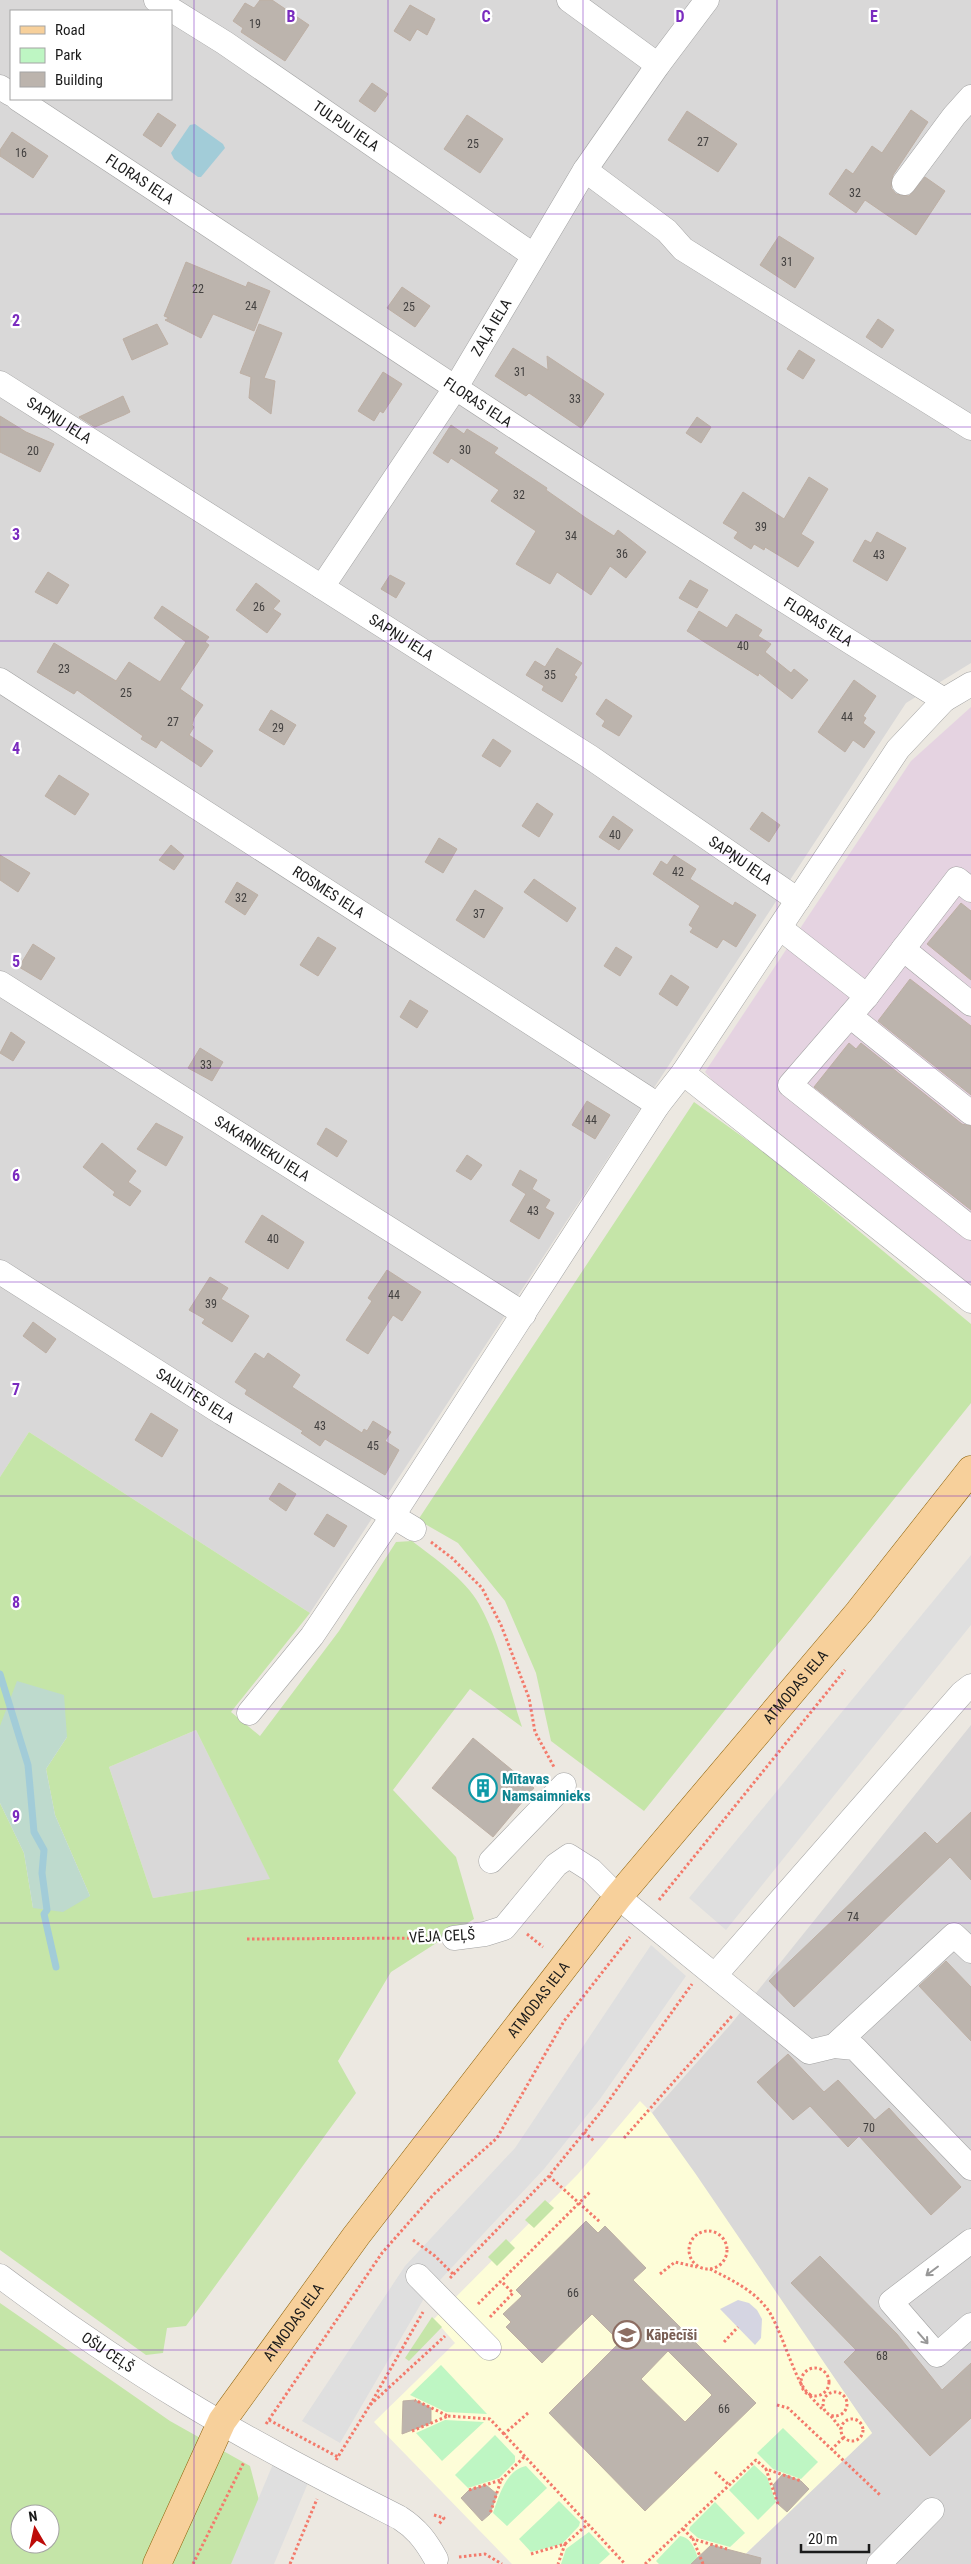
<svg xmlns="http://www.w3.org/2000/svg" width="971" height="2564" font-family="'Roboto Condensed',sans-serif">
<rect width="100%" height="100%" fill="#ece8e1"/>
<g fill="#d9d8d8" fill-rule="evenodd">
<path d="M0 0H971V663L906 703 310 1613 29 1432 0 1477ZM11 11H171V99H11Z"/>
<path d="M971 1725V2564H735L872 2433 652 2113 731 2024Z"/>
<path d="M196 1730 271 1880 153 1898 109 1767Z"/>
</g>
<path fill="#e5d3e1" d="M971 707V1291L732 1103 705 1072 911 761Z"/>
<path fill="#fdfdd8" d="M640 2101 652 2113 695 2173 872 2433 735 2564H512L374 2422 455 2343 434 2319 578 2174Z"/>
<g fill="#c5e5a8" fill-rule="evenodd">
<path d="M694 1102 765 1153 971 1324V1403L644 1811 551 1741 536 1673 505 1601 458 1543 418 1520Z"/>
<path d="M29 1432 310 1613 231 1712 260 1736 339 1631 396 1542 412 1541C434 1558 465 1579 479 1604 500 1641 508 1686 522 1727L470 1689 393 1790 456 1857 474 1919 391 1972 338 2061 356 2093 186 2326 167 2328 163 2353 146 2355 0 2250V1803L24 1853 33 1908 90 1896 55 1815 46 1769 67 1737 0 1726V1477ZM196 1730 270 1879 153 1898 109 1767Z"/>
<path d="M545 2200 554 2208 534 2228 525 2220Z"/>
<path d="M506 2239 515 2248 497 2266 488 2257Z"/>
<path d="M0 2303 170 2421 250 2466 260 2504 234 2564H0ZM20 2514H50V2544H20Z"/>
<path d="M432 2317 442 2327 409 2361 405 2358Z"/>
</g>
<path fill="#bedacd" d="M17 1681 64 1695 67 1737 46 1769 55 1815 90 1896 63 1912 33 1908 24 1853 0 1803V1726Z"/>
<g fill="#bef6c3">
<path d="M441 2365 487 2414 446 2412 410 2395Z"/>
<path d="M445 2420 484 2422 442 2461 416 2433Z"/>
<path d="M783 2428 818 2462 801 2479 773 2469 757 2453Z"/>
<path d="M495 2435 515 2456V2462L499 2478 468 2488 455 2475Z"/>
<path d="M754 2465 767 2477 776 2502 758 2520 729 2490Z"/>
<path d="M526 2466 547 2488 507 2526 493 2513C499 2496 506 2470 526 2466Z"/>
<path d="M559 2501 580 2522 579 2526 562 2544 531 2552 519 2539Z"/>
<path d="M715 2502 745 2533 730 2547 698 2538 689 2530 690 2527Z"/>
<path d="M589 2532 610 2554 599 2564H561L566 2549Z"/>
<path d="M680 2536C693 2538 696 2553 700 2564H659L656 2561Z"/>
</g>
<g fill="#dfdfdf">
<path d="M971 1555V1625L726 1930 689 1898Z"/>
<path d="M651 1945 686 1976 600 2099 544 2169 426 2295 340 2443 302 2421 405 2266 515 2148Z"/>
<path d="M273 2464 308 2483 274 2564H231Z"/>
</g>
<path fill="#d5d5e2" d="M738 2300 749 2303 757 2310 762 2319 761 2338 755 2345 720 2309Z"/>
<path fill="#a2ccd8" d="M195 124 223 144 225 148 201 177H198L174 159 171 153 190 125Z"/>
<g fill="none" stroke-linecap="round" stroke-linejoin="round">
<path stroke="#a2ccd8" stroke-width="7" d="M0 1674 28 1765 34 1832 44 1850 42 1873 47 1910 44 1914 56 1967"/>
</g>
<g fill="#bcb4ad" stroke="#bdafa4" fill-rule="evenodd">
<path d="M260 0H272L309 25 285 61 241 32 243 28 233 21 245 3 254 8Z"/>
<path d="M410 5 435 19 427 35 417 29 410 41 394 31Z"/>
<path d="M372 83 388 94 375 112 359 101Z"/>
<path d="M911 110 928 122 893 175 891 188 896 194 909 196 925 177 945 191 916 235 865 200 856 213 829 194 846 169 853 174 872 146 882 153Z"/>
<path d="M687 111 737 144 718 172 668 140Z"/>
<path d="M158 113 176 125 161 147 143 135Z"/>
<path d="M467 115 503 139 480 173 444 149Z"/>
<path d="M12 132 48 156 33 178 0 156V150Z"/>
<path d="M779 236 814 258 795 288 760 265Z"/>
<path d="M186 262 246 287 248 282 270 291 254 331 213 314 201 338 165 320 169 318 164 316Z"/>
<path d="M402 287 430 306 415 327 387 308Z"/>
<path d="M878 319 894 330 882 348 866 337Z"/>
<path d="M157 324 168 344 132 360 123 339Z"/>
<path d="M259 324 282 333 264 378 275 381 271 414 249 398 251 377 240 373Z"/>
<path d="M513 348 548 370 547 356 604 394 581 428 529 393 526 396 495 376Z"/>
<path d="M799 350 815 360 803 379 787 369Z"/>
<path d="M383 372 402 384 383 413 380 411 374 421 358 411Z"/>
<path d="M123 396 130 412 124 415 95 427 79 417Z"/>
<path d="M0 416 26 432 54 444 40 472 0 452Z"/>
<path d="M697 417 711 427 701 443 686 433Z"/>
<path d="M451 425 464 434 467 429 498 448 494 453 547 488 546 490 586 518 614 536 618 530 646 552 626 578 610 566 591 595 557 572 550 584 516 564 536 531 491 501 499 490 451 458 448 463 433 453Z"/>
<path d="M809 477 828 489 801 534 814 542 798 567 765 547 764 550 754 544 751 549 734 538 738 532 723 523 743 492 784 519Z"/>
<path d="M877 532 906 548 887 581 853 561 865 540 871 543Z"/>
<path d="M48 572 69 585 57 604 35 592Z"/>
<path d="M390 575 405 583 396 598 381 589Z"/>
<path d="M690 580 708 590 697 608 679 598Z"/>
<path d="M256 583 280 601 273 609 281 614 267 633 236 610Z"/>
<path d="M162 606 209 637 205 642 209 645 180 689 203 705 194 718 192 725 194 727 189 735 213 751 201 767 161 740 156 748 141 739 143 736 77 690 74 694 37 672 54 643 116 681 129 662 160 682 186 642 154 618Z"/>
<path d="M699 611 727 628 736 614 762 630 758 636 771 644 765 652 791 673 794 669 808 680 792 699 759 673 758 676 687 631Z"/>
<path d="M557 648 582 663 574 675 577 677 562 702 542 690 544 686 526 675 535 661 545 667Z"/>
<path d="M854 680 876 696 863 716 866 718 863 723 875 732 864 748 853 740 845 752 818 732Z"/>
<path d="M606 699 632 716 619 736 602 726 605 721 596 714Z"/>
<path d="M271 710 296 725 284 745 259 730Z"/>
<path d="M493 739 511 751 500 767 482 756Z"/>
<path d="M59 775 89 794 75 815 45 796Z"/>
<path d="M537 803 553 814 539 837 522 826Z"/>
<path d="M762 812 780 825 769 842 750 829Z"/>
<path d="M613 816 633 830 619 850 599 837Z"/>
<path d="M439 838 457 849 443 873 425 862Z"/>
<path d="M171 845 184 856 174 870 159 860Z"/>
<path d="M0 855 30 873 18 892 0 880Z"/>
<path d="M674 855 696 869 690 879 733 906 735 902 756 915 736 947 723 939 717 948 690 932 693 928 689 925 700 906 653 874 661 861 667 865Z"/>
<path d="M534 879 576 908 567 922 524 892Z"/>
<path d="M237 882 258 895 245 915 225 902Z"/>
<path d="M475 890 503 908 484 938 456 920Z"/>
<path d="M961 903 971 911V980L927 944Z"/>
<path d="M318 937 336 948 318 976 300 965Z"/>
<path d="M33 944 55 958 41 980 19 967Z"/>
<path d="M616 947 632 957 620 976 604 966Z"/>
<path d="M671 975 689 987 677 1006 659 994Z"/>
<path d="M910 979 971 1026V1095L878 1021Z"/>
<path d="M410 1000 428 1011 417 1028 400 1017Z"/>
<path d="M11 1032 25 1042 13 1061 0 1053Z"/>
<path d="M849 1043 856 1049 861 1043 962 1124 971 1126V1210L814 1087Z"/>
<path d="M200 1048 223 1062 212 1081 188 1068Z"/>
<path d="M587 1101 610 1115 595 1139 572 1125Z"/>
<path d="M156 1123 183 1137 166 1166 137 1149Z"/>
<path d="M326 1128 347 1141 337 1157 317 1144Z"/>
<path d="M102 1143 136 1171 128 1182 141 1191 130 1206 113 1195 115 1192 83 1167Z"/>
<path d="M467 1155 482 1165 471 1180 456 1171Z"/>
<path d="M520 1170 537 1180 532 1189 550 1200 545 1208 554 1213 539 1239 510 1221 526 1194 512 1185Z"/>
<path d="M262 1215 304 1242 288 1269 245 1242Z"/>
<path d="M387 1270 421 1292 402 1321 393 1315 368 1354 346 1340 372 1301 368 1298Z"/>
<path d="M210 1277 228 1288 221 1299 249 1316 232 1342 202 1323 205 1319 189 1310Z"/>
<path d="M33 1322 56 1339 46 1353 23 1336Z"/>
<path d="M255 1353 264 1359 268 1353 300 1375 292 1387 362 1433 364 1429 367 1431 373 1421 391 1432 385 1441 399 1450 385 1475 325 1439 320 1446 301 1433 303 1431 245 1394 247 1390 235 1382Z"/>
<path d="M151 1413 178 1430 162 1457 135 1440Z"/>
<path d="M279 1483 296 1494 286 1511 269 1499Z"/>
<path d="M327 1514 347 1526 334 1547 314 1534Z"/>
<path d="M473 1738 534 1788 493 1837 432 1788Z"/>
<path d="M971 1812V1880L950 1857 794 2007 769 1981 925 1832 937 1844Z"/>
<path d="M946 1961 971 1987V2041L919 1986Z"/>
<path d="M788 2054 824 2092 838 2080 875 2120 889 2108 961 2187 931 2215 859 2136 848 2147 810 2106 793 2120 757 2082Z"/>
<path d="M586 2221 598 2233 605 2226 646 2268 633 2280 756 2403 645 2511 549 2413 620 2342 592 2314 542 2363 506 2327 511 2322 503 2314 522 2296 516 2290ZM668 2351 712 2395 685 2422 641 2379Z"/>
<path d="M820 2256 897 2334 942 2390 971 2363V2418L930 2456 844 2362 856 2350 791 2283Z"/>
<path d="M415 2400 431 2408V2423L402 2434 403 2401Z"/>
<path d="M783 2474 801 2481 809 2489 787 2512 778 2504 773 2485Z"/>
<path d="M486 2485 497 2494 490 2514 482 2521 461 2498 469 2490Z"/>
<path d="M711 2545 761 2558 760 2564H691Z"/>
</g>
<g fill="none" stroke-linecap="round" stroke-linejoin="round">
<defs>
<g id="minor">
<path id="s1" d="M156 0 225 43 533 255"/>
<path d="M569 0 658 65"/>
<path d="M0 87 11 94"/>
<path id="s2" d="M18 99C325 301 630 507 944 700"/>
<path d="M585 170 667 231 683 249 971 428"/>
<path d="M904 183 954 116 971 97"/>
<path id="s3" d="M0 383 590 757 798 900"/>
<path id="s4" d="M322 587 456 387 585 170 658 65 707 0"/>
<path id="s5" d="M0 680 658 1105"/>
<path d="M971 890 957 879 867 996 790 1085 971 1228"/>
<path d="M780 928 867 996"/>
<path d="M903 949 971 1004"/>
<path id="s6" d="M0 983 524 1314"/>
<path d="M850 1016 971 1113"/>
<path d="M683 1073 971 1301"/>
<path id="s7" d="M0 1272 222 1413 414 1529"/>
<path d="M249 1713 312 1636 392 1517 658 1105 683 1073 898 749 944 700 971 684"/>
<path d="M491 1861 564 1785"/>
<path d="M454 1938 485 1934 504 1928 556 1865 569 1856 591 1870 618 1897 809 2052 834 2046 855 2048 971 2168"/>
<path d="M716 1974 962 1693 971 1686"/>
<path d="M834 2046 954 1935 971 1951"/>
<path d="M971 2241 891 2302 937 2355 971 2325"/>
<path id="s8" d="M0 2276C60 2321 121 2363 186 2402 255 2444 328 2481 400 2518 417 2529 426 2541 436 2559"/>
<path d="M418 2276 489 2348"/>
<path d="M879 2564 932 2510"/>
</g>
<g id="major">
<path id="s9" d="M157 2564 222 2421 356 2236 618 1897 859 1612 971 1470"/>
</g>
</defs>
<use href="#minor" stroke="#a2a2a2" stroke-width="25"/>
<use href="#major" stroke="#8b6007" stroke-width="29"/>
<g stroke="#f37a6b" stroke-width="3" stroke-dasharray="2.5 2.5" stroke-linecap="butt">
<path d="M431 1542 452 1558 482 1588 501 1625 529 1698 535 1732 554 1767"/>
<path d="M659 1900 845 1670"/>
<path d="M527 1934 543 1947"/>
<path d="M247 1939 431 1938"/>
<path d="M584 2132 595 2142"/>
<path d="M624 2138 732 2016"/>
<path d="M549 2176 600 2222"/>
<circle cx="708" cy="2250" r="19"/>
<path d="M413 2240 435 2256 454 2275"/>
<path d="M710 2269C730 2279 751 2289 765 2306 781 2324 796 2389 811 2395"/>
<path d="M660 2274 675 2262 697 2267"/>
<path d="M450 2278 549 2176 600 2113 692 1984"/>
<path d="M478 2304 591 2191"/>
<path d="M490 2317 513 2293 501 2281"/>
<path d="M724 2342 738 2327"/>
<circle cx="815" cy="2382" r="14"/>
<circle cx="835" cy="2404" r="12"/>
<path d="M810 2396 823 2410"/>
<path d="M370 2405 423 2312"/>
<path d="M777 2405 788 2408 880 2495"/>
<path d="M528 2413 504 2434 625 2564"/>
<path d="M448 2416 490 2419 504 2434"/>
<path d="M831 2416 841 2429"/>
<circle cx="852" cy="2430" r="11"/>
<path d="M269 2420 338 2457"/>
<path d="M266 2424 382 2253 434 2194 497 2138 564 2021 630 1937"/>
<path d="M412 2431 448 2416 415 2400"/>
<path d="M831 2450 844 2437"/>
<path d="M336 2460 370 2405 445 2336"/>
<path d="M715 2472 729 2485"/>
<path d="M501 2480 525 2456"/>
<path d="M469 2490 501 2480 490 2514"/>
<path d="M778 2504 766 2469 801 2481"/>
<path d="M434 2515 444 2518 439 2524"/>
<path d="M683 2529 693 2539"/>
<path d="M565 2544 588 2524"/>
<path d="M531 2554 565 2544 558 2564"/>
<path d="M459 2557 485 2554 502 2564"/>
<path d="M193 2564 244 2462"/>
<path d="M290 2564 317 2499"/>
<path d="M645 2564 756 2460 766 2469"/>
<path d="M703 2564 693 2539 727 2549"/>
</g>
<use href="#minor" stroke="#fff" stroke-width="24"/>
<use href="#major" stroke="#f7d09b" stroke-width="28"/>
</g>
<defs><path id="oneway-shaft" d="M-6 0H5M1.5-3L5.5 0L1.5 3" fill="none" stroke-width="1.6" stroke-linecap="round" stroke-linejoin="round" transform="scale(1.25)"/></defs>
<g stroke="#989898">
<use href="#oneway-shaft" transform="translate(932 2271) rotate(143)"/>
<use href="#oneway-shaft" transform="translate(923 2338) rotate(49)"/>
</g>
<path fill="none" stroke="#7b2cbf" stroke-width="1" stroke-opacity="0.55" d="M194 0V2564M388 0V2564M583 0V2564M777 0V2564M0 214H971M0 427H971M0 641H971M0 855H971M0 1068H971M0 1282H971M0 1496H971M0 1709H971M0 1923H971M0 2137H971M0 2350H971"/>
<defs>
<symbol id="building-ring" viewBox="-11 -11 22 22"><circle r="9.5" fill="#fff" stroke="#0f9aa8" stroke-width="1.5"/><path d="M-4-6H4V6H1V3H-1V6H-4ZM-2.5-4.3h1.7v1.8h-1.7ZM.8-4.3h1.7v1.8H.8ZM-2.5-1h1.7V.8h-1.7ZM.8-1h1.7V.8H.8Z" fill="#0f9aa8"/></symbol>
<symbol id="school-ring" viewBox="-11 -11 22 22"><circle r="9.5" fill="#fff" stroke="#8d6e63" stroke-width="1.5"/><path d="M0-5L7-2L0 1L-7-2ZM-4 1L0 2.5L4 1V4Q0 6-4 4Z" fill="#8d6e63"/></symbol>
</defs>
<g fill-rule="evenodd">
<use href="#building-ring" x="467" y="1772" width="32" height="32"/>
<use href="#school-ring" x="611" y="2319" width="32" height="32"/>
</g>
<g text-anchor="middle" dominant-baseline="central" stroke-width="4.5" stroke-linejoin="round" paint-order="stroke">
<g font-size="12" fill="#434140">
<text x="255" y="24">19</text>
<text x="703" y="142">27</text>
<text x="473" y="144">25</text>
<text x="21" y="153">16</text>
<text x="855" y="193">32</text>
<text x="787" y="262">31</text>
<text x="198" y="289">22</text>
<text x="251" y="306">24</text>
<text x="409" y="307">25</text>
<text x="520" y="372">31</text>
<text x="575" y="399">33</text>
<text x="465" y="450">30</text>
<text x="33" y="451">20</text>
<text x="519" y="495">32</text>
<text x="761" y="527">39</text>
<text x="571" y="536">34</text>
<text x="622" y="554">36</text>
<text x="879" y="555">43</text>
<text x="259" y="607">26</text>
<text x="743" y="646">40</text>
<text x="64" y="669">23</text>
<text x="550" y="675">35</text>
<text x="126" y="693">25</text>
<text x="847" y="717">44</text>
<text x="173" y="722">27</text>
<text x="278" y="728">29</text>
<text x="615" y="835">40</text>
<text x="678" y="872">42</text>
<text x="241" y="898">32</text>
<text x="479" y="914">37</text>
<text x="206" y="1065">33</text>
<text x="591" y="1120">44</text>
<text x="533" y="1211">43</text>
<text x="273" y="1239">40</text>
<text x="394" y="1295">44</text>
<text x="211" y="1304">39</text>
<text x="320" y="1426">43</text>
<text x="373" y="1446">45</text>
<text x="853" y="1917">74</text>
<text x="869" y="2128">70</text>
<text x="573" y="2293">66</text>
<text x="882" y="2356">68</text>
<text x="724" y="2409">66</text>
</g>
<g font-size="15" fill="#1b1b1b" stroke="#fff">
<text stroke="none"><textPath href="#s1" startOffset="228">TULPJU IELA</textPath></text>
<text stroke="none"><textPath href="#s2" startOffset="146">FLORAS IELA</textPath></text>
<text stroke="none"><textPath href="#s4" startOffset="310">ZAĻĀ IELA</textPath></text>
<text stroke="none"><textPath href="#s2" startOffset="551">FLORAS IELA</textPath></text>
<text stroke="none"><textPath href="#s3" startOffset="70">SAPŅU IELA</textPath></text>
<text stroke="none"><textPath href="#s2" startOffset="956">FLORAS IELA</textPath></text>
<text stroke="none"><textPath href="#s3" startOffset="475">SAPŅU IELA</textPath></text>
<text stroke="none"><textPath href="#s3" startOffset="881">SAPŅU IELA</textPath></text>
<text stroke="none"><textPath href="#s5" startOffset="391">ROSMES IELA</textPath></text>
<text stroke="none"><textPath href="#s6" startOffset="310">SAKARNIEKU IELA</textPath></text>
<text stroke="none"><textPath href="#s7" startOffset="231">SAULĪTES IELA</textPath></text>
<text stroke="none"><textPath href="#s9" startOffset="1089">ATMODAS IELA</textPath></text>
<text transform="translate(442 1936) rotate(-3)">VĒJA CEĻŠ</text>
<text stroke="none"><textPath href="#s9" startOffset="684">ATMODAS IELA</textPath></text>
<text stroke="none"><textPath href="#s9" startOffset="279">ATMODAS IELA</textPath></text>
<text stroke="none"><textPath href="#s8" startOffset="132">OŠU CEĻŠ</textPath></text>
</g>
<g font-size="15" font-weight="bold" fill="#0d838f" stroke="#fff" text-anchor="start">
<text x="502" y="1779">Mītavas<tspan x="502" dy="17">Namsaimnieks</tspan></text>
</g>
<g font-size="15" font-weight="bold" fill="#785e54" stroke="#fff" text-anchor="start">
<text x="646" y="2335">Kāpēcīši</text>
</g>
</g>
<g font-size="16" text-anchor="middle" font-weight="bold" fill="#7b2cbf" stroke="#fff" stroke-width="4.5" stroke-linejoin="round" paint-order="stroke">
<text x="291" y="22">B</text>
<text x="486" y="22">C</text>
<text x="680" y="22">D</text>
<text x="874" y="22">E</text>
<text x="16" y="326">2</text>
<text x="16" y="540">3</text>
<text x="16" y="754">4</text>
<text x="16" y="967">5</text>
<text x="16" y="1181">6</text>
<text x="16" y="1395">7</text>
<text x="16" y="1608">8</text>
<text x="16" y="1822">9</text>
</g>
<rect x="10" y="10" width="162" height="90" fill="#ffffff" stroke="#a4a4a4"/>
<rect x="20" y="26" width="25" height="8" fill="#f7d09b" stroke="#a4a4a4"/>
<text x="55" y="35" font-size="15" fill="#1b1b1b">Road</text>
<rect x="20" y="48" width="25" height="15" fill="#bef6c3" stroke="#a4a4a4"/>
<text x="55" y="60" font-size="15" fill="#1b1b1b">Park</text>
<rect x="20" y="72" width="25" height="15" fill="#bcb4ad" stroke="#a4a4a4"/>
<text x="55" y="85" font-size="15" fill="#1b1b1b">Building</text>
<g transform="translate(35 2529) rotate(351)"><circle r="24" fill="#ffffff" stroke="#a4a4a4"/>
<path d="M0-4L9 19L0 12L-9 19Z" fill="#bd0b09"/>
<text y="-8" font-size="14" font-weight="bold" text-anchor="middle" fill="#1b1b1b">N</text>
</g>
<path d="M801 2544v8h68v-8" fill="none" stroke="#1b1b1b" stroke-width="2.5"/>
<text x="808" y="2544" font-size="15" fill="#1b1b1b" stroke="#ffffff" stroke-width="4" paint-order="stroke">20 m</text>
</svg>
